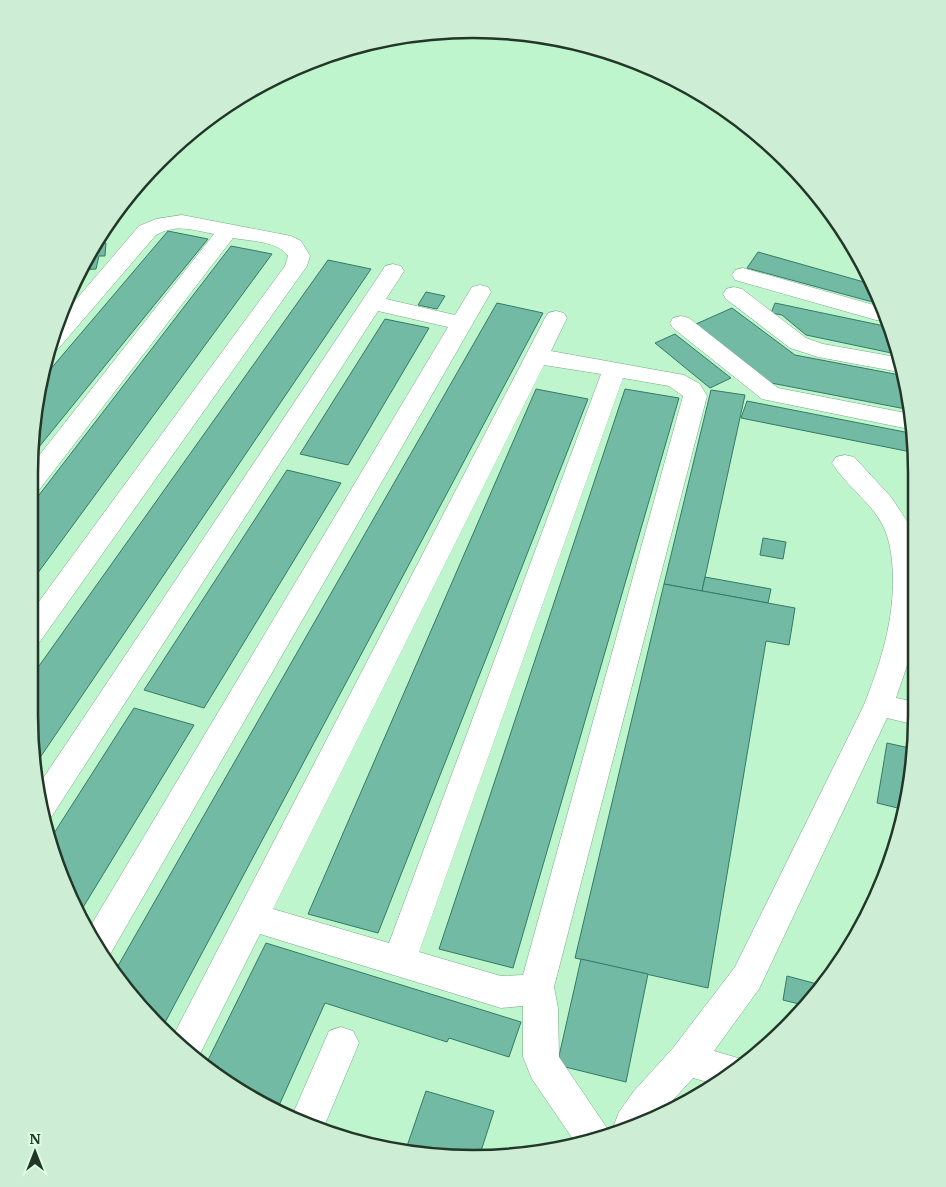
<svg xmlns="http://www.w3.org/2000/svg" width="946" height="1187" font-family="Merriweather,serif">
<rect width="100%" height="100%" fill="#bef5cc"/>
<g fill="#72baa3" stroke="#337b67">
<path d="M168 231 208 239 30 458V444L43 378Z"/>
<path d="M94 243H106L105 256H99L96 269 80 270Z"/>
<path d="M231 246 272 254 29 585V508Z"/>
<path d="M758 252 871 284 880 304 747 268Z"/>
<path d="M328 260 371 269 35 765 29 714V680Z"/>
<path d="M426 292 445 296 437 309 418 305Z"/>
<path d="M497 303 543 313 161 1030 115 971Z"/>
<path d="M775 303 889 327 901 355 806 335 782 315 771 313Z"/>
<path d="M732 308 795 355 905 376 911 410 771 383 696 324Z"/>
<path d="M385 319 429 328 348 465 300 454Z"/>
<path d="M675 334 731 378 710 388 655 343Z"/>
<path d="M536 389 588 399 378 933 308 914Z"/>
<path d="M625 389 679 398 513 968 439 949Z"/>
<path d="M711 390 745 395 702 591 664 584Z"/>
<path d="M747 401 915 434 916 453 741 418Z"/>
<path d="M287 470 341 483 204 708 144 690Z"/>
<path d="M763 538 786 542 783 559 760 555Z"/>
<path d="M705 577 771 589 768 603 702 591Z"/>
<path d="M664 584 795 608 789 645 766 641 708 988 575 958Z"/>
<path d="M134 708 194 725 79 914 49 841Z"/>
<path d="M887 743 914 749 909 800 906 810 877 803Z"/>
<path d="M266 943 521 1022 509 1057 449 1038 447 1042 325 1003 277 1110 251 1099 206 1064Z"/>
<path d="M581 959 648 974 626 1082 557 1065Z"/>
<path d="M787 976 821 985 803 1005 783 1000Z"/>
<path d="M426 1091 494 1111 479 1157 473 1158 406 1149Z"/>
</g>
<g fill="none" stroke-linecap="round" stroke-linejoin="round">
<defs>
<g id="minor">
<path d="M182 215 291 236 301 241 310 256 307 266 39 643 29 647V615L285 266 288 256C279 241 249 241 233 238L39 490 30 493V467L214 234C193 230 174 223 155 236L58 349 48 351 56 323 139 226 156 219Z"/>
<path d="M393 264 401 266 404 271 386 299 455 315 472 287 480 285 488 287 491 292 108 958H105L87 932 448 327 378 311 52 816 43 819 38 786 382 271 385 266Z"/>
<path d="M743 268 881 307 887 321 876 320 735 280 732 275 735 270Z"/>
<path d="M734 287 742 289 806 338 823 344 902 358 905 373 818 357 790 348 726 299 723 294 726 289Z"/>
<path d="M556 311 564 313 567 318 551 351 684 375 700 384 707 396 554 987 558 1008 559 1057 611 1134 588 1143 577 1145 532 1079 523 1057V1006L501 1008 260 934 198 1058 172 1038 545 318 548 313ZM544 365 601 374 389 943 273 909ZM623 378 669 386 683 396 523 975 501 976 419 952Z"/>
<path d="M681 316 689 318 778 388 911 414 914 430 762 399 673 328 670 323 673 318Z"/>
<path d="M845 455 854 457 891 497 907 521 916 545 917 630 911 654 896 698 917 702 916 725 887 718 759 989 714 1051 745 1060 746 1062 715 1084 693 1078 662 1112 616 1131 614 1125 619 1112 634 1091 673 1048 735 967 864 705C881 662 894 621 893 574 892 556 890 538 881 522 868 500 846 485 832 463L836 457Z"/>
<path d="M341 1027 353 1031 359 1043 323 1129 292 1116 329 1031Z"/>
</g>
</defs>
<use href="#minor" stroke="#76aa84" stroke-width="1"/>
<use href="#minor" fill="#fff" fill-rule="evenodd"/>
</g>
<path d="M0 0H946V1187H0ZM473 38H473A435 435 0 0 1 908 473V715A435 435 0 0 1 473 1150H473A435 435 0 0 1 38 715V473A435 435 0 0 1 473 38Z" fill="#cdedd4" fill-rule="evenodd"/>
<path fill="none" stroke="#223728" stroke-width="2.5" d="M473 38H473A435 435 0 0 1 908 473V715A435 435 0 0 1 473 1150H473A435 435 0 0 1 38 715V473A435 435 0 0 1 473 38Z"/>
<g transform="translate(35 1152)" stroke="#dcfde3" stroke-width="4" paint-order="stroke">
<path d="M0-4L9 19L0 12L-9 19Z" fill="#223728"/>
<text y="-8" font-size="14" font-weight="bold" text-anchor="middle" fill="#223728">N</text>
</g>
</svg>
